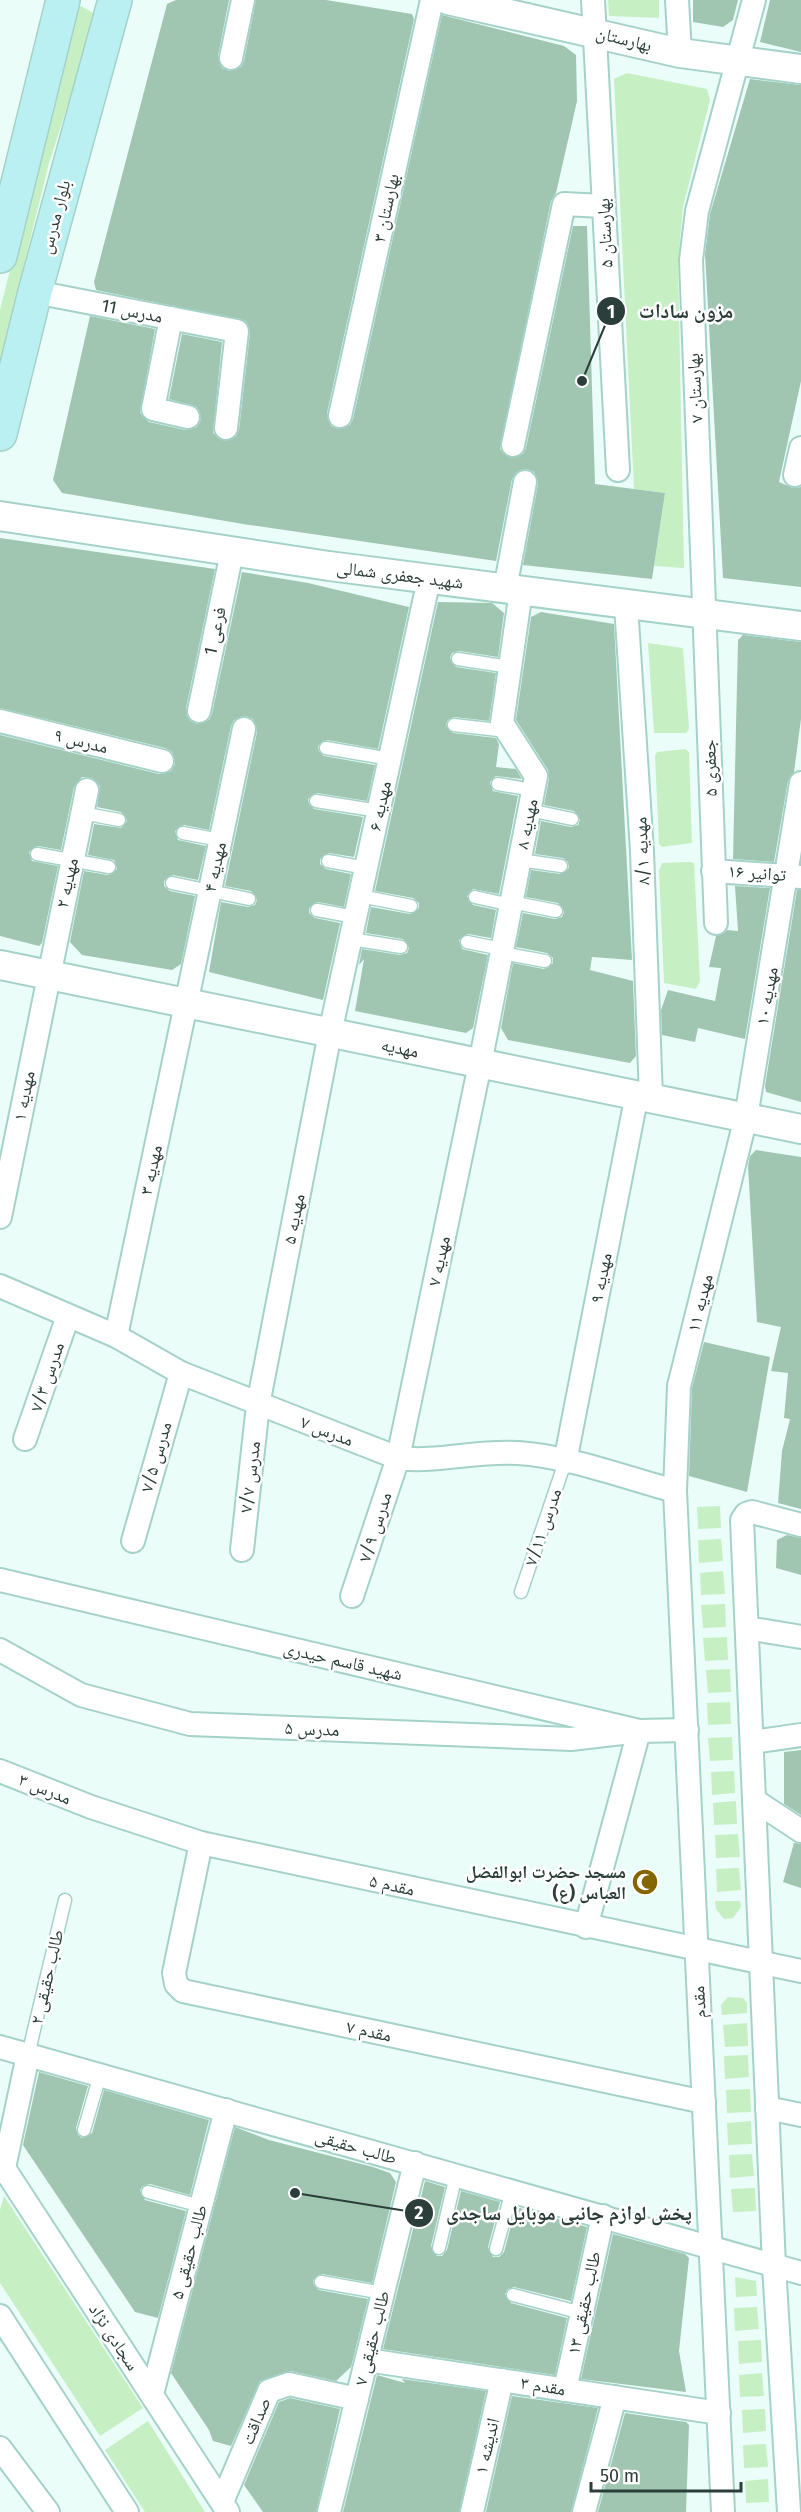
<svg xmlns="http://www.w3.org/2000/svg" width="801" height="2512" font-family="'Fira Sans','Noto Naskh Arabic',sans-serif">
<rect width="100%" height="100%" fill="#ebfdf9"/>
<g fill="#c6f0c4">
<path d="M608 0H659V18L609 16Z"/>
<path d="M81 6 93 13 94 24 49 163 0 362V310L75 9Z"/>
<path d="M627 73 707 89 710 100 683 207 678 262 684 568 654 566 665 493 634 489 614 79Z"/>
<path d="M648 643 683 648 689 729 686 733H654Z"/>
<path d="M685 749 689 752 692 843 662 847 659 844 655 756 657 752Z"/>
<path d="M690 862 694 863 700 981 696 989 664 983 659 871 662 863Z"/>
<path d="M720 1506 721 1528 698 1529 697 1507Z"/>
<path d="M721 1539 723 1561 699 1563 698 1540Z"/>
<path d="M723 1571 725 1594 701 1595 700 1573Z"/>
<path d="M725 1604 726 1627 703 1628 701 1605Z"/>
<path d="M727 1637 728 1660 705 1661 703 1638Z"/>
<path d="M730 1669 731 1692 708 1693 706 1670Z"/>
<path d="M730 1702 731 1724 708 1725 707 1703Z"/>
<path d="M732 1737 733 1760 710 1761 708 1738Z"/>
<path d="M734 1771 735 1793 712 1795 711 1772Z"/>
<path d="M736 1801 737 1824 714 1825 713 1803Z"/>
<path d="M738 1834 740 1857 716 1858 715 1835Z"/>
<path d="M739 1868 741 1890 717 1892 716 1869Z"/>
<path d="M715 1901H740L741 1907 733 1918 724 1919 716 1909Z"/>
<path d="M728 1997 743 1998 747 2003V2013L722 2015 721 2005Z"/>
<path d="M747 2023 748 2046 725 2047 723 2025Z"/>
<path d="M748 2055 749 2077 725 2079 724 2056Z"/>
<path d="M750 2089 751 2112 727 2113 726 2090Z"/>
<path d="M751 2121 752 2144 728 2145 727 2123Z"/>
<path d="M752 2154 754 2176 730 2178 729 2155Z"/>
<path d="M755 2188 756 2211 733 2212 731 2189Z"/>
<path d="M4 2196 143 2408 100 2436 0 2283V2210Z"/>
<path d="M735 2277 756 2281 757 2296 736 2297Z"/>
<path d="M757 2307 759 2329 735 2331 734 2308Z"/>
<path d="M761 2340 762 2362 739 2364 738 2341Z"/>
<path d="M762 2373 764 2396 740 2397 739 2375Z"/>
<path d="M765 2409 766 2431 743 2433 742 2410Z"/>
<path d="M148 2421 205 2512H145L105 2450Z"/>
<path d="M766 2444 768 2467 744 2468 743 2445Z"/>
<path d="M768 2479 769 2502 746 2503 745 2481Z"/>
</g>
<g fill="#a0c6b2">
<path d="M176 0H229L218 56 222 68 229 71 241 67 244 61 256 0H326L412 14 414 19 327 413 331 426 338 429 350 425 353 419 442 15 564 46 576 55 577 101 556 193 551 201 500 449 511 458 523 454 526 448 573 226H587L595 484 665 493 652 579 523 565 538 484 534 472 527 469 520 470 512 479 496 561 243 524 62 493 53 480 90 316 155 329 140 413 149 422 185 430 197 427 201 419 197 407 169 399 182 334 222 342 213 433 225 441 236 436 239 430 250 333 246 321 96 290 94 282 167 4Z"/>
<path d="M693 0H738L733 20 723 27 693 22Z"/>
<path d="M770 0H801V52L760 42Z"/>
<path d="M750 79 801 85V381L779 482 793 488 801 487V587L723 578 705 254 710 214Z"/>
<path d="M0 538 215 569 186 708 190 721 197 724 209 720 212 714 242 572 308 583 409 607 378 749 327 740 318 746 319 751 324 756 375 765 367 801 317 793 308 799 309 804 314 809 363 817 354 857 329 853 320 859V864L326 869 351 874 344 907 318 902 309 908V913L315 918 340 923 323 1000 209 972 221 902 248 907 255 905 257 900 251 891 225 886 257 732 253 719 246 716 234 720 231 726 209 830 184 825 175 831 178 840 206 846 198 880 173 875 164 881V886L170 891 195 896 181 964 172 970 82 955 70 942 84 871 108 875 117 869 114 860 88 855 94 824 121 828 127 821 121 812 97 807 100 786 89 777H82L74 787 61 850 38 846 29 852 32 861 58 866 42 943 39 946 0 936V735L159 774 171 771 175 764 172 752 165 748 0 708Z"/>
<path d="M438 602 492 603 504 613 498 657 459 651 452 653 450 658 456 667 496 673 489 721 454 717 448 720 446 725 453 733 496 738 499 744 496 767 516 769 522 779 496 776 490 782 493 791 518 796 499 894 473 889 467 896 473 905 496 910 491 938 468 934 459 940 462 949 488 955 473 1028 466 1033 355 1011 364 959 359 965 362 949 400 955 407 953 409 948 403 939 366 933 371 907 410 914 419 908V903L413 898 375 891Z"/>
<path d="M541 612 614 624 632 960 592 957 590 970 633 981 636 1056 630 1063 508 1040 501 1028 513 963 544 969 553 963V958L547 953 516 947 523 913 555 919 562 917 564 912 558 903 526 897 531 870 560 874 569 868 568 862 563 858 535 854 541 821 571 827 578 825 580 820 574 811 544 805 549 779 548 770 516 720 531 617Z"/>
<path d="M743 635 801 642V719L794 772 788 781 774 862 733 859 738 640Z"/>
<path d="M735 886 770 888 745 1039 698 1028 695 1042 662 1035 661 1010 668 990 715 1001 721 968 709 967 716 936 727 930 738 931Z"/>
<path d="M797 890H801V1102L766 1092 765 1086Z"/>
<path d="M756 1150 801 1157V1509L778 1503 782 1451 790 1419 784 1418 788 1373 771 1371 781 1327 757 1322 748 1166 750 1156Z"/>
<path d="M704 1342 770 1357 747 1492 689 1476 692 1388Z"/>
<path d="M787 1535 801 1538V1575L776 1568 777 1540Z"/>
<path d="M801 1750V1815L784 1804V1752Z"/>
<path d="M794 1843 801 1844V1888L783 1882Z"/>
<path d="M39 2072 88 2086 76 2128 78 2135 82 2138 92 2133 104 2090 209 2120 190 2195 150 2184 143 2186 140 2190 145 2200 186 2211 158 2318 135 2312 23 2145Z"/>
<path d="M235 2127 269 2140 373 2167 390 2173 396 2182 372 2283 322 2274 313 2280 314 2285 319 2290 368 2299 351 2367 336 2381 291 2371 260 2381 231 2446 213 2441 209 2430 171 2373Z"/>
<path d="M425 2181 445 2187 431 2246 437 2256H442L447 2250 461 2191 500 2202 488 2247 493 2257H499L504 2252 516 2207 587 2227 571 2301 514 2287 508 2289 505 2294 511 2303 567 2318 555 2375 383 2349Z"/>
<path d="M613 2234 685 2254 689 2258 679 2351 686 2392 581 2379Z"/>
<path d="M377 2375 405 2383 402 2379 486 2391 459 2512H343Z"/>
<path d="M512 2396 598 2408 571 2512H486Z"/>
<path d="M290 2398 340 2409 316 2512H263L244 2485 279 2402Z"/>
<path d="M625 2413 686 2422 689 2425 686 2512H598Z"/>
</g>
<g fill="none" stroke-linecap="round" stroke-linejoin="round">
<defs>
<g id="service">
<path d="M458 659 510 667"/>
<path d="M454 725 507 731"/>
<path d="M326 748 390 759"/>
<path d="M498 784 533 790"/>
<path d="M316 801 379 811"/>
<path d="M529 810 572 819"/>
<path d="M82 813 119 820"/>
<path d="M183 833 220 840"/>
<path d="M37 854 109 867"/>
<path d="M520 860 561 866"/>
<path d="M328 861 366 868"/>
<path d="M172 883 249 899"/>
<path d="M360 896 411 906"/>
<path d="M475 897 511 905"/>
<path d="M511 902 556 911"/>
<path d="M317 910 355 917"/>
<path d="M351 939 401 947"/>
<path d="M467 942 502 949"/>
<path d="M502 953 545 961"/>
<path d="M521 1592 565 1462"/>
<path d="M28 2055 65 1900"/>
<path d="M84 2130 100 2075"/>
<path d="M148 2192 201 2206"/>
<path d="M439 2248 456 2175"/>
<path d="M496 2249 512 2191"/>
<path d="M321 2282 383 2293"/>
<path d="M513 2295 582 2313"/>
</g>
<g id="minor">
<path d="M593 0 618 470"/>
<path d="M677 0 680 53"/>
<path d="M231 58 243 0"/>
<path d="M35 292 237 331 226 428"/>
<path d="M171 318 153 409 188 417"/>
<path d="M340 416 432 0"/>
<path d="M513 445 564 204 603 206"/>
<path d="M795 475 801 448"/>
<path d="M505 589 525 482"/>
<path d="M626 605 642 851 651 1098"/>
<path d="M199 711 232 552"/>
<path d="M0 721 162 761"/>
<path d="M713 871 801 877"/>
<path d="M716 923 691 260 697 211 754 0"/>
<path d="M0 1217 87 790"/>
<path d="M0 1286 116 1336 181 1373 398 1458C438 1463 477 1450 518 1453 568 1456 626 1478 675 1491"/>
<path d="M116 1336 244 729"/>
<path d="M25 1439 68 1316"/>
<path d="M565 1462 637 1094"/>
<path d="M133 1541 181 1373"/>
<path d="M242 1550 258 1405 330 1033 429 579"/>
<path d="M0 1580 639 1731 687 1730"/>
<path d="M352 1596 398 1458 480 1064 536 776 502 723 521 591"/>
<path d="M747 1628 801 1637"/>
<path d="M0 1650 81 1695 190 1724 571 1739 639 1731 586 1927"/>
<path d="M752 1742 801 1735"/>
<path d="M0 1771 91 1807 201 1843 801 1971"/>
<path d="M754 1800 801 1831"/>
<path d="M201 1843 174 1973 176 1984 183 1991 704 2102"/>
<path d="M0 2047 801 2273"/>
<path d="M767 2108 801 2115"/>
<path d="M0 2162 228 2512"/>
<path d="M4 2168 28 2055"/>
<path d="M0 2316 127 2512"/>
<path d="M367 2360 719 2413"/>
<path d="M565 2390 603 2216"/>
<path d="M152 2394 226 2110"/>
<path d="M0 2448 48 2512"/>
<path d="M222 2502 269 2391 289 2384 357 2399"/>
<path d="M329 2512 415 2163"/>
<path d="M472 2512 502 2380"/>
<path d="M584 2512 615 2397"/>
<path d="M723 2512 675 1491 679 1386 746 1117 801 783"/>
<path d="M789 2512 774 2266 742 1520 746 1514 752 1512 801 1525"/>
</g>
<g id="tertiary">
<path d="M448 0 680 53 801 69"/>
<path d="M0 516 329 566 801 626"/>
<path d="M0 965 801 1129"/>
</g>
<g id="secondary">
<path d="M0 256 63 0"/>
<path d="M0 434 35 292 115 0"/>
</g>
</defs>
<use href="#service" stroke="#a5d2c8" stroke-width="15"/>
<use href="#minor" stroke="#a5d2c8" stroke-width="26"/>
<use href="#tertiary" stroke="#a5d2c8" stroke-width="32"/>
<use href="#secondary" stroke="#a5d2c8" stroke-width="36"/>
<use href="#service" stroke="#fff" stroke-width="12"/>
<use href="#minor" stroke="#fff" stroke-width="22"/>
<use href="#tertiary" stroke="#fff" stroke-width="28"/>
<use href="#secondary" stroke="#bbf0f2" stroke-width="33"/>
</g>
<defs>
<symbol id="mosque-disc" viewBox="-11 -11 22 22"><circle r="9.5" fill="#846500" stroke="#fff"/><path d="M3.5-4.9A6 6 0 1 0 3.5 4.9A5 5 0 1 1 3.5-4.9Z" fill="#fff"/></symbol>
</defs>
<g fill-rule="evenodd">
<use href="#mosque-disc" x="630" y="1867" width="30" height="30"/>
</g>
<g text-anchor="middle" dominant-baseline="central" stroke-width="5" stroke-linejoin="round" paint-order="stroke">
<g font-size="18" fill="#2c3e3a" stroke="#fff">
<text transform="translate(624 39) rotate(14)">بهارستان</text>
<text transform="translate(386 208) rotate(-78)">بهارستان ۳</text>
<text transform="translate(55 217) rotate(-75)">بلوار مدرس</text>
<text transform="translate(605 233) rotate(-93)">بهارستان ۵</text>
<text transform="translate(132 311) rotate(11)">مدرس 11</text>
<text transform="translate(695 388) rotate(-93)">بهارستان ۷</text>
<text transform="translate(400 575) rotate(7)">شهید جعفری شمالی</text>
<text transform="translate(215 631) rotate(-78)">فرعی 1</text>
<text transform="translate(81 741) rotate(14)">مدرس ۹</text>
<text transform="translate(710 768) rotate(-92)">جعفری ۵</text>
<text transform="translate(380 806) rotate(-78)">مهدیه ۶</text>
<text transform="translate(527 824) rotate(-79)">مهدیه ۸</text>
<text transform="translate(642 851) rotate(-93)">مهدیه ۸/۱</text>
<text transform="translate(215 867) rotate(-78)">مهدیه ۴</text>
<text transform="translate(757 873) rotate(4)">توانیر ۱۶</text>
<text transform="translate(67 883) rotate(-78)">مهدیه ۲</text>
<text transform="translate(767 996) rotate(-80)">مهدیه ۱۰</text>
<text transform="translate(400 1048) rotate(12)">مهدیه</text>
<text transform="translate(24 1096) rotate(-79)">مهدیه ۱</text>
<text transform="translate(151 1170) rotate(-78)">مهدیه ۳</text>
<text transform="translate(294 1219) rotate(-79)">مهدیه ۵</text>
<text transform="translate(439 1261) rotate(-78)">مهدیه ۷</text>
<text transform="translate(601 1278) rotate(-79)">مهدیه ۹</text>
<text transform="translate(700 1303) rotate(-76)">مهدیه ۱۱</text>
<text transform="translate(47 1377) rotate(-71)">مدرس ۷/۳</text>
<text transform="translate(327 1431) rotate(21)">مدرس ۷</text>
<text transform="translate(156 1457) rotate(-74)">مدرس ۷/۵</text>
<text transform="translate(250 1477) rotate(-83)">مدرس ۷/۷</text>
<text transform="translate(375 1527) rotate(-72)">مدرس ۷/۹</text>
<text transform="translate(543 1527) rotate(-71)">مدرس ۷/۱۱</text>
<text transform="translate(343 1661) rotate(13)">شهید قاسم حیدری</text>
<text transform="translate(312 1729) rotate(2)">مدرس ۵</text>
<text transform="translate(45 1789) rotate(22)">مدرس ۳</text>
<text transform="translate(392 1885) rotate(12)">مقدم ۵</text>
<text transform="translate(47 1977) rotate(-77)">طالب حقیقی ۲</text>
<text transform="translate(699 2002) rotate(-93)">مقدم</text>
<text transform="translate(369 2031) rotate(12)">مقدم ۷</text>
<text transform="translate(356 2147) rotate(16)">طالب حقیقی</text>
<text transform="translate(189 2252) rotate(-75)">طالب حقیقی ۵</text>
<text transform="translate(584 2303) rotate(-78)">طالب حقیقی ۱۳</text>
<text transform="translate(114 2337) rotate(57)">سجادی نژاد</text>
<text transform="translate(372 2338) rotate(-76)">طالب حقیقی ۷</text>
<text transform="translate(543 2386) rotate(9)">مقدم ۳</text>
<text transform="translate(256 2421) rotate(-67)">صداقت</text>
<text transform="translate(487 2446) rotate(-77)">اندیشه ۱</text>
</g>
<g font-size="18" font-weight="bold" fill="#2c3e3a" stroke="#fff" text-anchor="end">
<text x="626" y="1872">مسجد حضرت ابوالفضل<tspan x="626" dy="21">العباس (ع)</tspan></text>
</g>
</g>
<path fill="none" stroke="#2c3e3a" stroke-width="2" d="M582 381L611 311M295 2193L419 2213"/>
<g fill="#2c3e3a" stroke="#fff" stroke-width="2">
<circle cx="582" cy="381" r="6"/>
<circle cx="295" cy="2193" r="6"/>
<circle cx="611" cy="311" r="15"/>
<circle cx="419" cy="2213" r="15"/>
</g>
<g font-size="18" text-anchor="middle" font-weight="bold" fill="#fff">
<text x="611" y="318">1</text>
<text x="419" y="2219">2</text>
</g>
<g font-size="20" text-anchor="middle" font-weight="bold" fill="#2c3e3a" stroke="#fff" stroke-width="5" stroke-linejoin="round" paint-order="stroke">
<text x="686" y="318">مزون سادات</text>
<text x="569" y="2220">پخش لوازم جانبی موبایل ساجدی</text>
</g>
<path d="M591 2482v9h150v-9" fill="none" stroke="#2c3e3a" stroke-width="3"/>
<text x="600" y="2482" font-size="18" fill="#2c3e3a" stroke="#ffffff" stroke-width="4.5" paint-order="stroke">50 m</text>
</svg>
